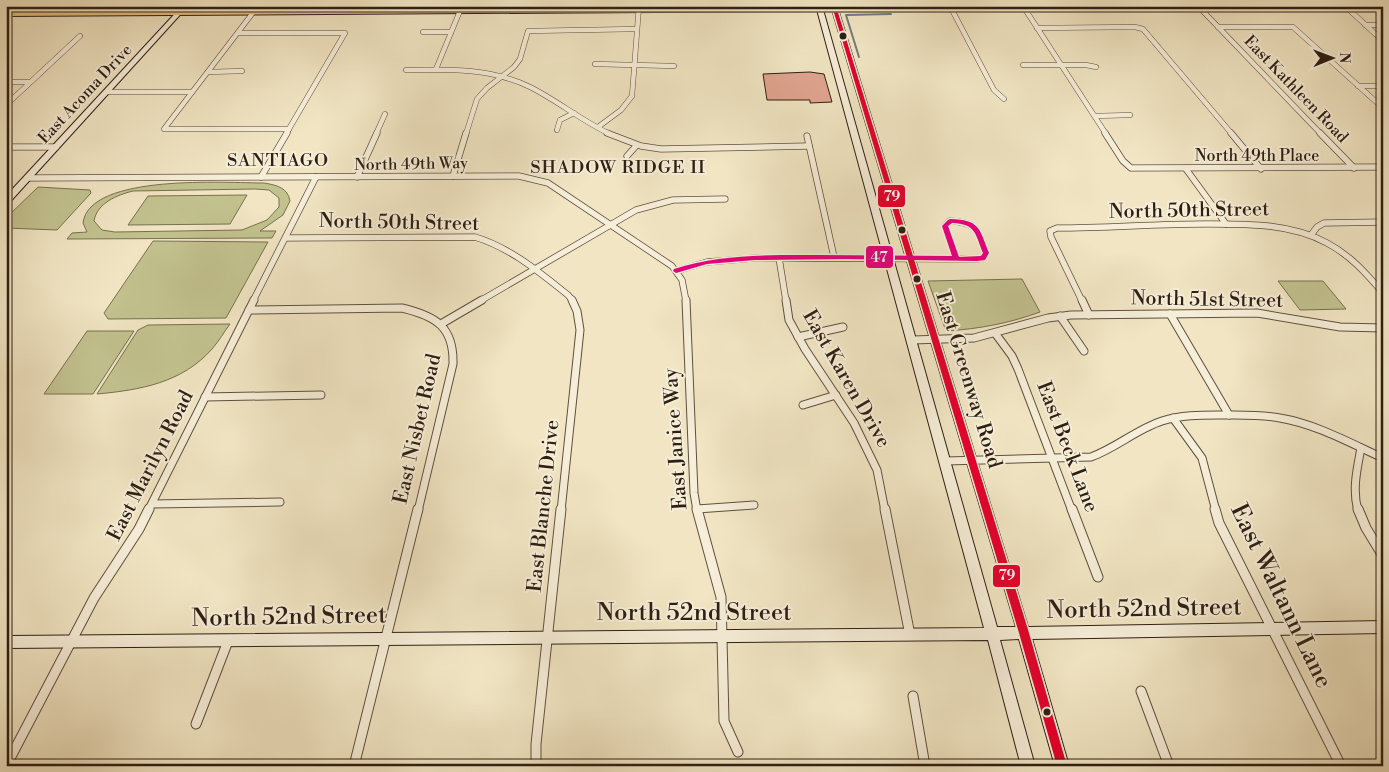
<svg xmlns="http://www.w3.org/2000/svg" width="1389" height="772" font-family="'Libre Bodoni',serif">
<rect width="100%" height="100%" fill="#f1e5c3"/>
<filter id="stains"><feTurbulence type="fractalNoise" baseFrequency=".004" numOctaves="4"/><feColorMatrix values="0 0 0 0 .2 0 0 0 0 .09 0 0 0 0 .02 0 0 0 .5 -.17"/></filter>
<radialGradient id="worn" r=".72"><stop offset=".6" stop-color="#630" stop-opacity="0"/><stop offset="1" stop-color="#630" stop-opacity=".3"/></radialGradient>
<g fill="#c2c28f" stroke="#787051" fill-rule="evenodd">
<path d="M264 183C277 185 288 188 290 201L283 215 260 231H276L272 238 67 239 72 233 87 232 83 223C89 173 228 183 264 183ZM255 189 269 190 279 198V207L267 220 242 230 115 232 102 230 94 221C97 203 117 195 133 191Z"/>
<path d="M38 187 90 190 91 193 57 230 6 228V218Z"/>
<path d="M247 195 230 224 128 225 148 196Z"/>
<path d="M153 241 268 242 226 318 108 319 104 313Z"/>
<path d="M1022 279 1040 312C1010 323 979 329 946 331L928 281Z"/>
<path d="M1278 281H1323L1346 309 1300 310Z"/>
<path d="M230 324C224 332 219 341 212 349 182 383 140 390 97 394L138 330 148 325Z"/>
<path d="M87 331H134L93 394H44Z"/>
</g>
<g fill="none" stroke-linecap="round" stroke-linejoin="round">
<path stroke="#727d7a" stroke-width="2" d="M859 57 846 15 891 14"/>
</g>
<path fill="#e0a48f" stroke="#2e1f13" d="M810 72 824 74 832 102 810 103V100H767L763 74Z"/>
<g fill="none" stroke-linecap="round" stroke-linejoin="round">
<defs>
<g id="street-far3">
<path d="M258 6 164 129H289"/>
<path d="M950 6 994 90 1004 99"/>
<path d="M1023 6 1106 134"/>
<path d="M1198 6 1321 134"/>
<path d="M1345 6 1383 41"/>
<path d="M1365 25H1383"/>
<path d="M1218 27H1293L1383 108"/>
<path d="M1037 28 1135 27 1143 29 1232 134"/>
<path d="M423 32H451"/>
<path d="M238 33H345L286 134"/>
<path d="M595 64 674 66"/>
<path d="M1023 65H1086L1096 67"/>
<path d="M436 69 462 6"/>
<path d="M406 70C449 69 491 68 530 87 558 101 582 121 610 134"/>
<path d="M208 72 242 71"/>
<path d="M6 82H30"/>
<path d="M1358 86H1383"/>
<path d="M106 92H192"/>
<path d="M6 105 80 36"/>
<path d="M1095 116 1130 115"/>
<path d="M598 127 621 110 632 96 639 6"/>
<path d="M557 130 560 120 574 113"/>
<path d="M376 134 385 114"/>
<path d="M466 134 477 99 487 88 514 67 520 59 528 31 637 29"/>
</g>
<g id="street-far2">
<path d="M607 133 641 146 661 149 809 146"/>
<path d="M1105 133 1123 161 1131 168 1383 167"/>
<path d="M1231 133 1261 169"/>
<path d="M1320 133 1354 168"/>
<path d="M807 136 834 257"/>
<path d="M6 147H56"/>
<path d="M627 156 636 146"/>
<path d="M1186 169 1226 224"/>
<path d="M453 176 466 133"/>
<path d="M261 177 287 133"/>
<path d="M357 177 377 133"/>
<path d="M27 178 519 176 548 183 672 266 682 280 686 301"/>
<path d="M1311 235 1317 227 1324 223 1383 222"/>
<path d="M286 238 475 237C511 248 539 272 568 295L573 301"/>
<path d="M779 258 786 301"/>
<path d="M676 271 707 262 755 258 977 259 983 258 986 253C977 230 977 222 950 221L945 226 956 258"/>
<path d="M253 301 316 177"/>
<path d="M480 301 636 210 673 200 725 199"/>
<path d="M1082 301 1051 237 1050 231 1057 228C1106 228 1156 224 1205 224 1246 224 1290 223 1327 243 1350 255 1366 273 1383 293"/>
</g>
<g id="street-far1">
<path d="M686 300 694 493 697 511"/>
<path d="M786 300 789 320 805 349 854 423 877 470 885 511"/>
<path d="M1082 300 1089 315"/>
<path d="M249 310 402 308C436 316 454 327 453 364L418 511"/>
<path d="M1170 314 1229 415"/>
<path d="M1060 316 1084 351"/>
<path d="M441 324 482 300"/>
<path d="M995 333 1012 356 1018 369 1072 511"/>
<path d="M798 337 843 327"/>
<path d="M913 340 974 338 1048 318 1071 315 1257 313 1340 327 1383 328"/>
<path d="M205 397 321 395"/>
<path d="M803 405 836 395"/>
<path d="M1173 418 1202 458 1216 511"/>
<path d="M946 461 1091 457C1116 448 1137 429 1162 421 1181 415 1200 415 1219 415 1239 415 1260 414 1280 418 1316 424 1350 443 1383 458"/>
<path d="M152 504 280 502"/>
<path d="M697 509 754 505"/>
<path d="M148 511 254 300"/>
<path d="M561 511 580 330 577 311 572 300"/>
<path d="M1358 511C1352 490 1357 469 1361 448"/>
</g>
<g id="street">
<path d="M697 509 721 597 724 721 738 752"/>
<path d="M885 509 910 635"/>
<path d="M1072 509 1098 577"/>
<path d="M1215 509 1219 523 1341 766"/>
<path d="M1358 509 1366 528 1383 556"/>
<path d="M1141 691 1169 766"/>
<path d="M913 696 925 766"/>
<path d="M196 724 228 641"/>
<path d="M6 766 94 598 139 529 149 509"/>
<path d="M354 766 418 509"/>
<path d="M536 766V744L561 509"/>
</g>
<g id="secondary">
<path d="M182 6H188L9 203H6V196Z"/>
<path d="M816 6H822L997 627H1016L831 6H837L1028 627 1383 621V633L1032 639 1069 766H1055L1019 639 1000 640 1035 766H1021L988 640 6 648V636L984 628Z"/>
</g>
<path id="primary" d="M933 6H1295L1292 8 6 16V12Z"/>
</defs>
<use href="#street-far3" stroke="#5f503f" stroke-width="5.5"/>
<use href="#street-far2" stroke="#5f503f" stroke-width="7"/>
<use href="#street-far1" stroke="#5f503f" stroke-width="9"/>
<use href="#street" stroke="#5f503f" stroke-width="11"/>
<use href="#secondary" stroke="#2e1f13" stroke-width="2"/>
<use href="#primary" stroke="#2e1f13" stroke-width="2"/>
<use href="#street-far3" stroke="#f6eed8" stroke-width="4.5"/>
<use href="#street-far2" stroke="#f6eed8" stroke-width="5.5"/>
<use href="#street-far1" stroke="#f6eed8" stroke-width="7"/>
<use href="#street" stroke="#f6eed8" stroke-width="9"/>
<use href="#secondary" fill="#f6eed8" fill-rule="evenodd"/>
<use href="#primary" fill="#e8c282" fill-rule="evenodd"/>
<defs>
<path id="bus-1" d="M832 6H836L1029 633 1067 766H1057L1019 633Z"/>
<path id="bus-2" d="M950 219C980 220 979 228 989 253L985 260 977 261 847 259 755 260 707 264 676 273 673 271 674 269C721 254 769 255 818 255 863 255 907 256 952 256L942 226 948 220ZM952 223C976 224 975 233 983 253L981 256 959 257 948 226Z"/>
</defs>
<use href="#bus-1" stroke="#f6eed8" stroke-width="3"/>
<use href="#bus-2" stroke="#f6eed8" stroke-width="3"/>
<use href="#bus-1" fill="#e4002b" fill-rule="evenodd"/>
<use href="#bus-2" fill="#e5007d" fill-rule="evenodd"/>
</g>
<g fill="#2e1f13" stroke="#f6eed8" stroke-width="2">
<circle cx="843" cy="36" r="4.5"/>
<circle cx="902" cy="230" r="4.5"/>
<circle cx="917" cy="279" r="4.5"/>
<circle cx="1047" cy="712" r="4.5"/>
</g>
<g text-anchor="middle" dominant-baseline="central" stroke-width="4" stroke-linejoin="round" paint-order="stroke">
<g font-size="16" fill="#2e1f13" stroke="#f6eed8">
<text transform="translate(1296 89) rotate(46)">East Kathleen Road</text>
<text transform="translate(85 94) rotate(-47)">East Acoma Drive</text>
<text x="1257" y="156">North 49th Place</text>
<text transform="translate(411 164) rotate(-1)">North 49th Way</text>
</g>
<g font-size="18" letter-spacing="1" fill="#2e1f13" stroke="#f6eed8">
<text x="278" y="160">SANTIAGO</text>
<text x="618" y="167">SHADOW RIDGE II</text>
</g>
<g font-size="20" fill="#2e1f13" stroke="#f6eed8">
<text transform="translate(1189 211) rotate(-1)">North 50th Street</text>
<text transform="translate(399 223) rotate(1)">North 50th Street</text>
<text transform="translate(1207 300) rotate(1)">North 51st Street</text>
<text transform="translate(846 379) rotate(60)">East Karen Drive</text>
<text transform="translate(968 380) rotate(73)">East Greenway Road</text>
<text transform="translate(418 429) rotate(-77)">East Nisbet Road</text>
<text transform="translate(676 439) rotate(-94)">East Janice Way</text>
<text transform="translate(1067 447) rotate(69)">East Beck Lane</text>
<text transform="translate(151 466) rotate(-63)">East Marilyn Road</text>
<text transform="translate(544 506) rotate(-84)">East Blanche Drive</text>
</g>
<g font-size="24" fill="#2e1f13" stroke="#f6eed8">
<text transform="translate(1281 596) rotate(64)">East Waltann Lane</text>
<text transform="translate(1144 609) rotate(-1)">North 52nd Street</text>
<text x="694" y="613">North 52nd Street</text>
<text transform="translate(289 617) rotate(-1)">North 52nd Street</text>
</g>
</g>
<g stroke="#f6eed8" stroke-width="2">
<rect x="877" y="184" width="29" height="24" rx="5" fill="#e4002b"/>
<rect x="865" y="245" width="29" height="24" rx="5" fill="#e5007d"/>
<rect x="992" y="564" width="29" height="24" rx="5" fill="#e4002b"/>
</g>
<g font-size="14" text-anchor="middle" font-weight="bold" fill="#fff">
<text x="892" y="201">79</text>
<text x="879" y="262">47</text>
<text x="1007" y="580">79</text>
</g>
<rect width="1389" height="772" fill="none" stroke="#f1e5c3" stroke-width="25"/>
<rect x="8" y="8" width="1374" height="757" fill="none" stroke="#2e1f13" stroke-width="2.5"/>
<rect x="12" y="12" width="1364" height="747" fill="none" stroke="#2e1f13"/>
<g transform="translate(1332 58) rotate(89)" stroke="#f6eed8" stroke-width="4" paint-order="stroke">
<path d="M0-4L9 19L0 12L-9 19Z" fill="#2e1f13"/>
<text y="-8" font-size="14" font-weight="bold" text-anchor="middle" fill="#2e1f13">N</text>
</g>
<rect width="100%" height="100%" filter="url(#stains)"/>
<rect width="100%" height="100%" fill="url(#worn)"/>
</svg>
